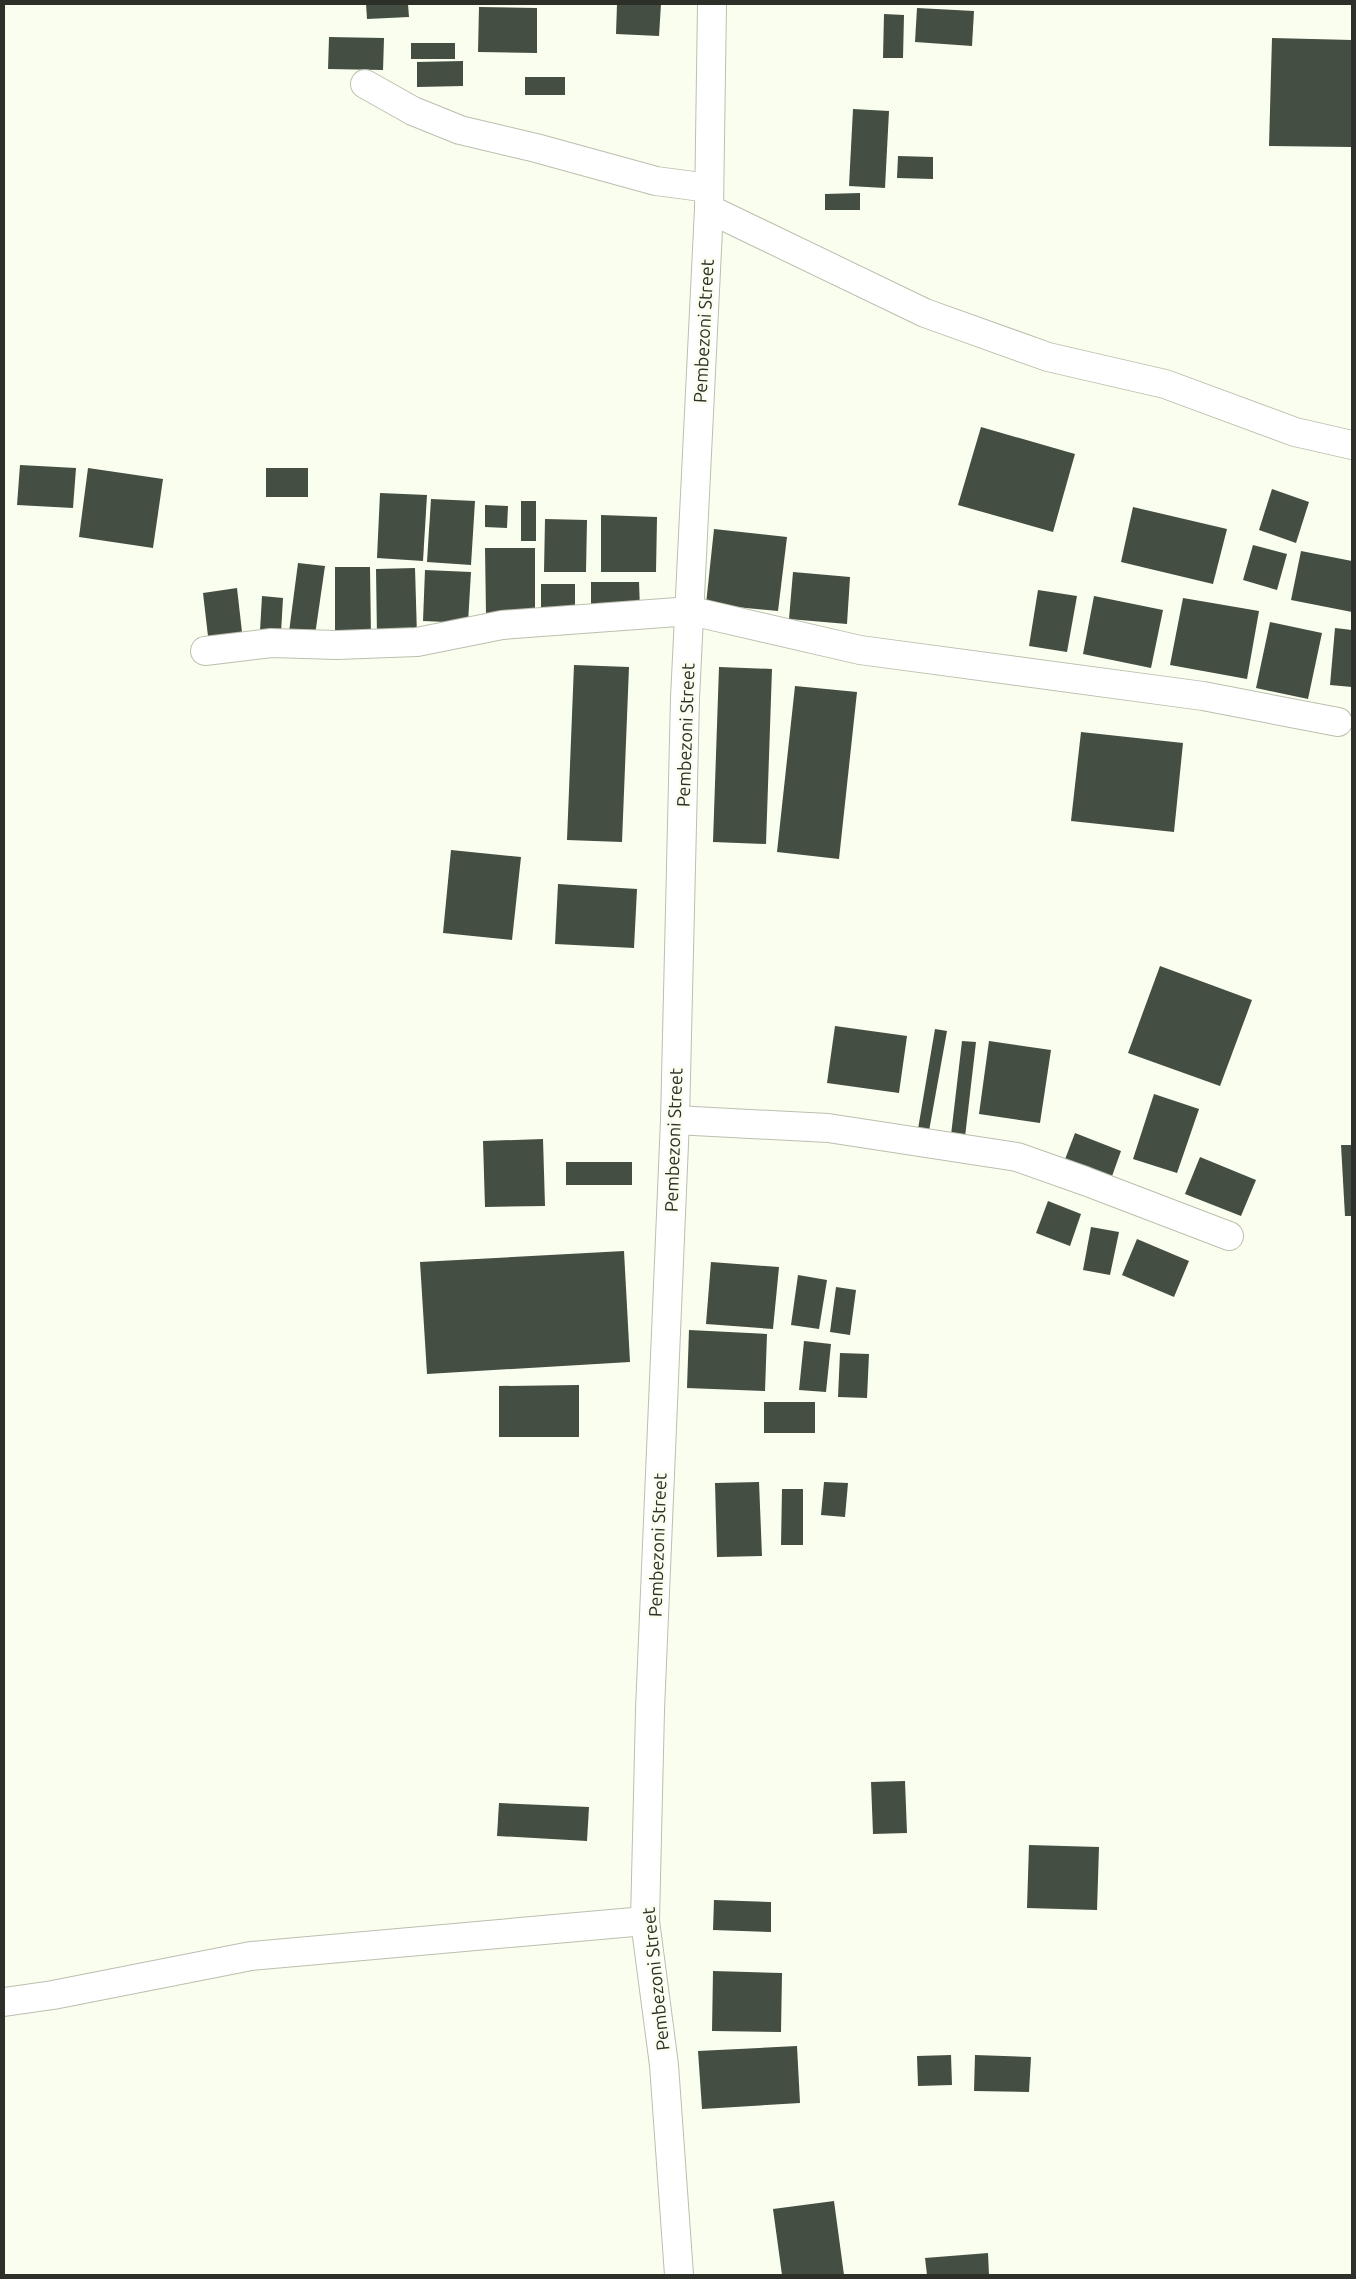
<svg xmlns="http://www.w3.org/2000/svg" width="1356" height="2279" font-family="Ubuntu,sans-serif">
<rect width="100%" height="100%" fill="#fafeee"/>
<g fill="#444e43">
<path d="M366 4H408L409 17 367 19Z"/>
<path d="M617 4H661L659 36 616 34Z"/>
<path d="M479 7 537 8V53L478 52Z"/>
<path d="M917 8 974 11 972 46 915 42Z"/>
<path d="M884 14 904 15 903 58H883Z"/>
<path d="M329 37 384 38 383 70 328 69Z"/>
<path d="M1272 38 1352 40 1351 147 1269 146Z"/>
<rect x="411" y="43" width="44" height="16"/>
<path d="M463 61V86L417 87V62Z"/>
<rect x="525" y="77" width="40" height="18"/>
<path d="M853 109 889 111 885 188 849 186Z"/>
<path d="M898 156 933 157V179L897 178Z"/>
<path d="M860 193V210H825V194Z"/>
<path d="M981 427 1075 454 1053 532 958 505Z"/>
<path d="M20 465 76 468 73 508 17 505Z"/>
<path d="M88 468 163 479 153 548 79 537Z"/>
<rect x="266" y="468" width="42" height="29"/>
<path d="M1272 489 1309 502 1296 543 1259 530Z"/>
<path d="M380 493 427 495 423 561 377 558Z"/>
<path d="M431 499 475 501 471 565 427 562Z"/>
<rect x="521" y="501" width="15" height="40"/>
<path d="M485 505 508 506 507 528 485 527Z"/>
<path d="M1133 507 1227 529 1213 584 1121 562Z"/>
<path d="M601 515 657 517 656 572H601Z"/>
<path d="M545 519 587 520 586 572H544Z"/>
<path d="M714 529 787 537 778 611 706 604Z"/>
<path d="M1253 545 1287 554 1277 590 1243 580Z"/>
<path d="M485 548H535V615H486Z"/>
<path d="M1301 551 1352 561V612L1291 600Z"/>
<path d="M298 563 325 566 315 635 289 632Z"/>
<path d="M335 567H370L371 637H335Z"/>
<path d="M415 568 417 636 377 637 376 569Z"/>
<path d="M425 570 471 572 468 623 423 621Z"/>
<path d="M793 572 850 577 847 624 789 619Z"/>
<path d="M591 582H639L640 609H591Z"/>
<rect x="541" y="584" width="34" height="27"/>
<path d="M237 588 243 641 209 645 203 593Z"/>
<path d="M1038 590 1077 596 1067 652 1029 646Z"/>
<path d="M262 596 283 598 281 633 260 631Z"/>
<path d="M1094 596 1163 610 1151 668 1083 654Z"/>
<path d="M1183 598 1259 611 1247 679 1170 665Z"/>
<path d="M1270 622 1322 633 1308 699 1256 688Z"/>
<path d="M1335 628 1352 630V687L1330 685Z"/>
<path d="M574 665 629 667 622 842 567 840Z"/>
<path d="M719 667 772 669 766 844 713 842Z"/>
<path d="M795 686 857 692 839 859 777 852Z"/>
<path d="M1081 732 1183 743 1174 832 1071 821Z"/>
<path d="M451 850 521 857 512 940 443 933Z"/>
<path d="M558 884 637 889 634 948 555 944Z"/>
<path d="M1160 966 1252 1000 1220 1086 1128 1053Z"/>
<path d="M835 1026 907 1036 899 1093 827 1083Z"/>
<path d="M935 1029 947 1031 929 1131 918 1129Z"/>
<path d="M962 1041 976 1042 965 1137 951 1135Z"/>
<path d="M989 1041 1051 1050 1040 1123 979 1114Z"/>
<path d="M1154 1094 1199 1109 1177 1173 1133 1159Z"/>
<path d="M1075 1133 1121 1151 1111 1179 1064 1162Z"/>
<path d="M543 1139 545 1206 485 1207 483 1141Z"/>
<path d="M1341 1145H1352V1216H1345Z"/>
<path d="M1200 1157 1256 1180 1241 1216 1185 1194Z"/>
<rect x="566" y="1162" width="66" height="23"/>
<path d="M1048 1201 1081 1214 1070 1246 1036 1233Z"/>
<path d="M1091 1227 1119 1232 1110 1275 1083 1270Z"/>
<path d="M1137 1239 1189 1261 1174 1297 1122 1275Z"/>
<path d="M624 1251 630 1362 427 1374 420 1262Z"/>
<path d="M711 1262 779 1267 773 1329 706 1324Z"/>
<path d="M798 1275 827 1280 819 1329 791 1325Z"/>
<path d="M836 1287 856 1290 850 1335 830 1332Z"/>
<path d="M689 1330 767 1334 765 1391 687 1388Z"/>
<path d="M804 1341 831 1344 826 1392 799 1390Z"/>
<path d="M840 1353 869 1354 867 1398 838 1397Z"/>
<path d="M579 1385V1437H499V1386Z"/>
<rect x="764" y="1402" width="51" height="31"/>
<path d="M759 1482 762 1556 717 1557 715 1483Z"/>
<path d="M824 1482 848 1483 845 1517 821 1515Z"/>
<path d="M782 1489H803V1545H781Z"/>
<path d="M905 1781 907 1833 873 1834 871 1782Z"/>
<path d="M499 1803 589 1807 587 1841 497 1836Z"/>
<path d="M1029 1845 1099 1847 1097 1910 1027 1908Z"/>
<path d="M714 1900 771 1902V1932L713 1930Z"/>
<path d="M713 1971 782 1973 781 2032 712 2031Z"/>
<path d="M797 2046 800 2103 702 2109 698 2051Z"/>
<path d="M951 2055 952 2085 918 2086 917 2056Z"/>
<path d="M975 2055 1031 2057 1029 2092 974 2091Z"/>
<path d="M834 2201 844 2275H782L773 2209Z"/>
<path d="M988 2253 989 2275H927L925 2258Z"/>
</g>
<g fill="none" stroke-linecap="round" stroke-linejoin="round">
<defs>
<g id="street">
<path d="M365 84 413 111 460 130 536 148 656 181 709 188"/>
<path d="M709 209 925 313 1048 357 1165 384 1295 432 1352 445"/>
<path d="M205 651 271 643 337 645 417 642 502 625 691 611 860 650 1203 696 1338 722"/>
<path d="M675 1120 828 1128 1017 1157 1085 1181 1229 1236"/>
<path d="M4 2002 53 1995 251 1956 645 1921"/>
<path d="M679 2275 664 2065 645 1921 650 1710 675 1120 685 698 709 209 712 4"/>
</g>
</defs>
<use href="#street" stroke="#bbbfaf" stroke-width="30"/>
<use href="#street" stroke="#fff" stroke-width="28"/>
</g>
<g text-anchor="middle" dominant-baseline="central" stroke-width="5" stroke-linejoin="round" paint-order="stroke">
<g font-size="18" fill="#2d2f29" stroke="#fafeee">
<text transform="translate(703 331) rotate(-87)">Pembezoni Street</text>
<text transform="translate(685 735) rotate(-88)">Pembezoni Street</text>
<text transform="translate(673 1140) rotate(-88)">Pembezoni Street</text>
<text transform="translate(657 1545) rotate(-88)">Pembezoni Street</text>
<text transform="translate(655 1979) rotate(-96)">Pembezoni Street</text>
</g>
</g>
<rect width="1356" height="2279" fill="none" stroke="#2d2f29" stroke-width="10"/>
</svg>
